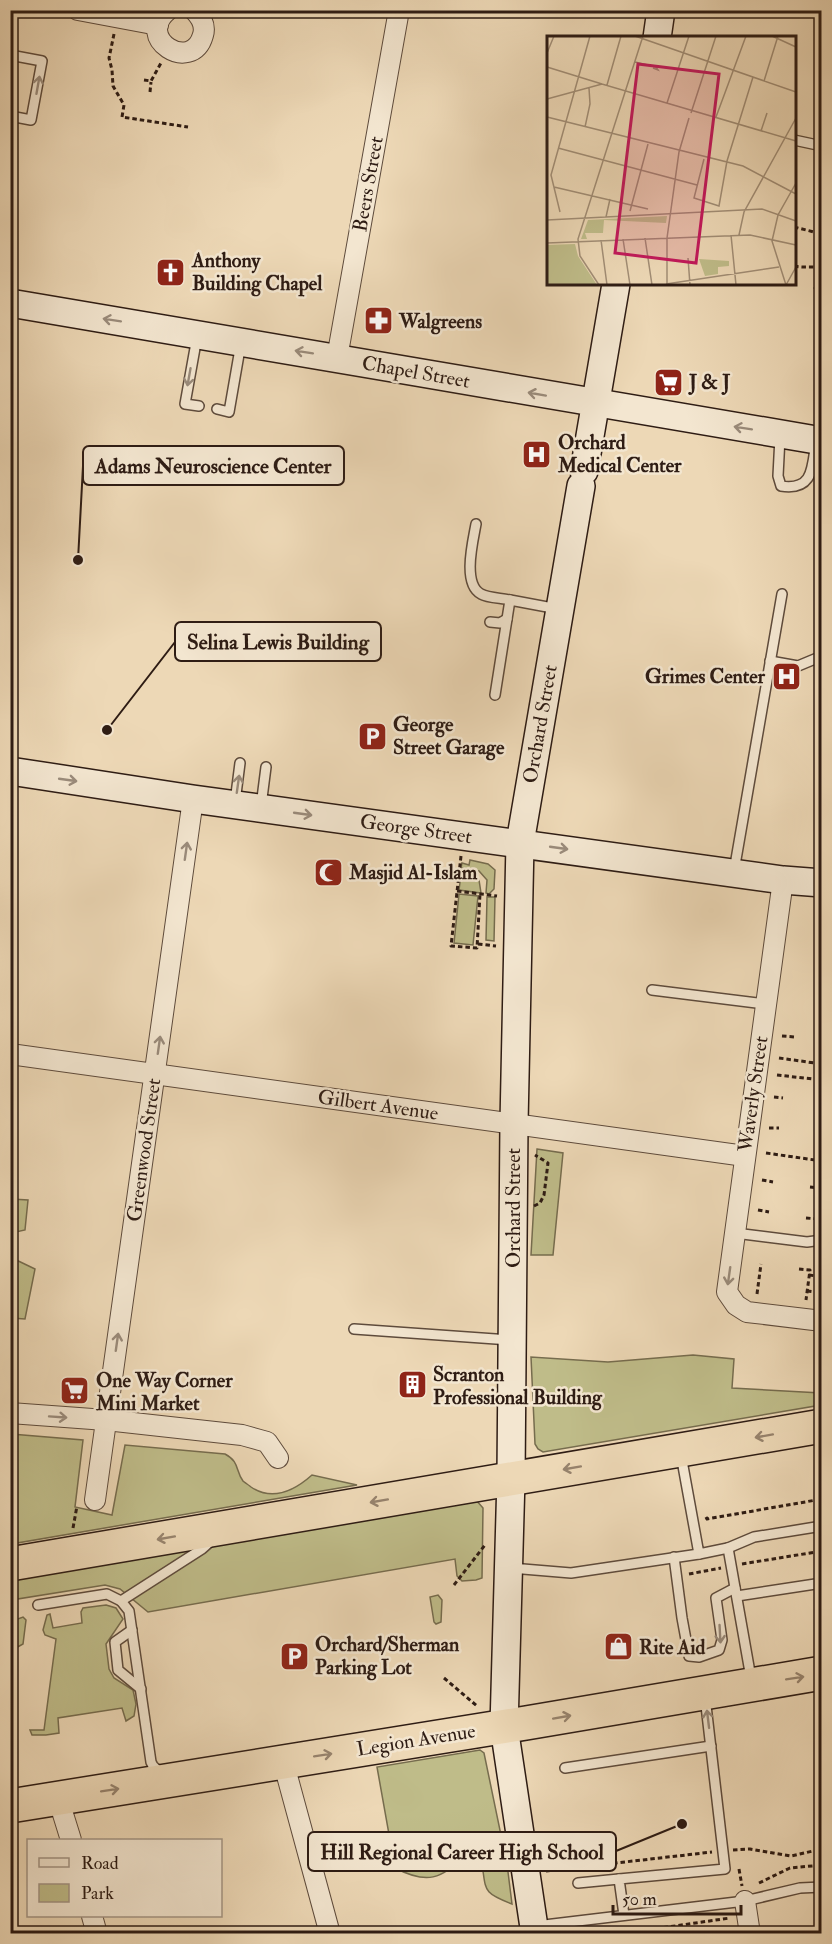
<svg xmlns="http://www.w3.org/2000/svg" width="832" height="1944" font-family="'IM FELL Double Pica',serif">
<rect width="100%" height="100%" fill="#edd8b6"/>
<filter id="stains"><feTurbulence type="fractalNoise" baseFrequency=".00333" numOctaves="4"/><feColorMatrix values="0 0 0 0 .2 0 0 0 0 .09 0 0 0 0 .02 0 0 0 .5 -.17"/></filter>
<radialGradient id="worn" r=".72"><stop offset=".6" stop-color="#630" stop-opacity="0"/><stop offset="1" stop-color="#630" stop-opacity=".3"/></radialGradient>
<g fill="#bfbc89" stroke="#766c4e" stroke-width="1.5">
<path d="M470 860 488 864 495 870 494 889 489 894 486 893 487 880 479 871 461 868 462 863 469 865Z"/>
<path d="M461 875 473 876 479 880 481 893 459 890Z"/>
<path d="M459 894 478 896 473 945 454 943Z"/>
<path d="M487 897H495L494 941 486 940Z"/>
<path d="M537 1149 563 1153 553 1255H531Z"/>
<path d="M11 1199 28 1200 25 1230 11 1233V1237Z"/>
<path d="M10 1257 35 1269 25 1319 11 1318Z"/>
<path d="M693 1355 734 1359 732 1388 821 1393V1405L543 1452 538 1449 535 1444 531 1357 608 1362Z"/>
<path d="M11 1434 83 1440 75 1507 112 1515 125 1445 225 1454C240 1462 235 1470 243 1481 244 1482 250 1486 251 1487 272 1501 294 1491 312 1475L357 1485 11 1544Z"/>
<path d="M476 1500 483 1508 482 1578 476 1580 462 1581 457 1576 455 1559 148 1612 120 1589 105 1585 11 1600V1580Z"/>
<path d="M438 1595 442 1600 441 1622 436 1624 434 1622 430 1597Z"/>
<path d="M106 1605 116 1608 123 1619 106 1644 109 1669 114 1678 133 1690 136 1704 134 1716 126 1721 122 1708 58 1718 59 1733 46 1735H32L30 1730H44L56 1639 45 1635 43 1630 47 1615 50 1614 53 1628 82 1623 81 1612 83 1608Z"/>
<path d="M23 1617 26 1620 23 1644 14 1649 11 1647V1634L16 1633 15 1620Z"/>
<path d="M480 1750 484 1753 507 1864 512 1904C480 1892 487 1890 481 1859L466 1855C440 1879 428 1885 395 1868L377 1767Z"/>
</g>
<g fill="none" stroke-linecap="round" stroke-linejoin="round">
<defs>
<g id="lane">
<path d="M10 55 42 61 31 120 10 116"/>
<path d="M794 140 822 146"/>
<path d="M197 337 185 404 199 406"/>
<path d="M217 409 229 412 241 343"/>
<path d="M780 437 778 476 781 486C814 491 812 467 816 441"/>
<path d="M476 524C473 541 462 584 481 594 488 598 501 598 510 600"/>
<path d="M490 622 500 623 507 619"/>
<path d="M770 661 798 666 822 656"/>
<path d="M495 695 510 600 558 609"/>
<path d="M235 802 240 763"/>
<path d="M261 806 266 767"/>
<path d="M734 871 782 594"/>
<path d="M652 990 765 1004"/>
<path d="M735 1233 807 1242 822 1240"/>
<path d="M354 1329 510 1340"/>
<path d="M681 1455 699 1554 728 1548 751 1678"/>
<path d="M728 1548 754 1537 822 1526"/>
<path d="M674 1557 682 1618 689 1656 699 1657 719 1650 722 1640 716 1598 735 1588"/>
<path d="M511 1568 571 1573 699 1554"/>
<path d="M737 1596 822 1583"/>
<path d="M121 1601 129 1611 151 1762 153 1766 161 1773"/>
<path d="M38 1605 107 1594 121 1601 202 1549 211 1541"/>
<path d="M132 1630 115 1642 118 1670 141 1689"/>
<path d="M565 1768 711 1746"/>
<path d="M578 1883 619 1879"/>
<path d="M624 1915 619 1879 725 1869 705 1697"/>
<path d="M536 1926 745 1901 800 1888 822 1887"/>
</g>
<g id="street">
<path d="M78 10 158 25"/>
<path d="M168 10C133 38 192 75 203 35 206 25 201 17 194 10"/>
<path d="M337 358 399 10"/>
<path d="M783 880 727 1292 736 1305 747 1312 822 1321"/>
<path d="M10 1054 745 1156"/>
<path d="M10 1413 106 1420 242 1435 267 1442 278 1458"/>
<path d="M95 1500 193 799"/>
<path d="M283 1761 330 1934"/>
<path d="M58 1798 71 1840"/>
<path d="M745 1901 750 1934"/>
<path d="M92 1916 97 1934"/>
</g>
<g id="secondary">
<path d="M657 38 661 10"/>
<path d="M10 303C281 348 551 396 822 441"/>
<path d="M584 471 616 284"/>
<path d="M10 771 193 799 783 880 822 883"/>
<path d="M535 1934 504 1727 511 1478 514 1123 520 843 581 486"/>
</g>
<g id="highway">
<path d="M10 1564 822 1426"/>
<path d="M10 1806 526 1723 822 1673"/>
</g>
</defs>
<use href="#lane" stroke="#5e4b3c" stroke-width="12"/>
<use href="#street" stroke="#5e4b3c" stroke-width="22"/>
<use href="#secondary" stroke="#2e1c14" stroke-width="30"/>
<use href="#highway" stroke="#2e1c14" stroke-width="36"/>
<g stroke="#2e1c14" stroke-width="3" stroke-dasharray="4.5 3" stroke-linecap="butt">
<path d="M114 34 109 58 112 70 113 86 124 105 122 117 188 127"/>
<path d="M144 80 151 81 161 63"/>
<path d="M150 92 151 82"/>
<path d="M794 227 822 234"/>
<path d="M794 266C804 268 812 266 822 268"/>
<path d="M822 284 815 288 822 295"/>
<path d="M461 856 451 946 477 948 480 894"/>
<path d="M457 891 497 896"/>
<path d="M478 944 496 946"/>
<path d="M782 1036 795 1037"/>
<path d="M779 1058 822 1064"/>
<path d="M777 1075 822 1080"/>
<path d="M774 1097 783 1098"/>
<path d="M820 1103H822"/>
<path d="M769 1128H779"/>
<path d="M815 1134 822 1135"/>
<path d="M766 1153 822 1161"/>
<path d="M762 1180 773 1182"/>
<path d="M810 1187 821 1188"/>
<path d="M534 1206 540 1203 544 1195 548 1163 535 1155"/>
<path d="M758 1210 769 1212"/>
<path d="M806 1218 818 1219"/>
<path d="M817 1228 822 1185"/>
<path d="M799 1269 810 1270 806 1300"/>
<path d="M809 1275 816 1276 819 1256"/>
<path d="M807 1291 822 1293"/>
<path d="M757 1294 761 1264"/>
<path d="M706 1517 707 1519 822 1499"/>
<path d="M73 1528 77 1506"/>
<path d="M742 1564 822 1551"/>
<path d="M689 1574 721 1568"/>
<path d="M454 1585 485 1545"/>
<path d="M444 1678 477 1706"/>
<path d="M733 1850 750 1849 791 1856 822 1849"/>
<path d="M739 1869 742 1886"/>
<path d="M546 1871 712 1852"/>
<path d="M759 1883 790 1868 822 1865"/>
<path d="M619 1934 730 1918"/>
</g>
<use href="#lane" stroke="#f3e6d0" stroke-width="9"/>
<use href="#street" stroke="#f3e6d0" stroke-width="20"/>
<use href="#secondary" stroke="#f3e6d0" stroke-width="27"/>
<use href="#highway" stroke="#edd8b6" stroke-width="33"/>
</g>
<defs><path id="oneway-shaft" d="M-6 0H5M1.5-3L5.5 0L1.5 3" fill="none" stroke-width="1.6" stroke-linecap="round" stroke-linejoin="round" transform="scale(1.5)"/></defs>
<g stroke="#9a8b7b">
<use href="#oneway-shaft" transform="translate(38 85) rotate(-80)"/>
<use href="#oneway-shaft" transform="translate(112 320) rotate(-171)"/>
<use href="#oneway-shaft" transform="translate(304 352) rotate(-171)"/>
<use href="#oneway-shaft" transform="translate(189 377) rotate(100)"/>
<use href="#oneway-shaft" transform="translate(537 394) rotate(-170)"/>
<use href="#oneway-shaft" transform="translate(743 428) rotate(-171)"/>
<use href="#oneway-shaft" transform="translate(68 780) rotate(8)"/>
<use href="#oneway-shaft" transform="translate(238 784) rotate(-82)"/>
<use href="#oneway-shaft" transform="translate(303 814) rotate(8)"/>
<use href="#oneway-shaft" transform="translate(559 848) rotate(8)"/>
<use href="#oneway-shaft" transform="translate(186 851) rotate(-82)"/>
<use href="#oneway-shaft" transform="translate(159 1045) rotate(-82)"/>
<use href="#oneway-shaft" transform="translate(729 1276) rotate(98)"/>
<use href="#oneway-shaft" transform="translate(117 1342) rotate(-82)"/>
<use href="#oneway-shaft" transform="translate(58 1417) rotate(4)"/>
<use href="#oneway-shaft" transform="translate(720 1634) rotate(87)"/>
<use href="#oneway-shaft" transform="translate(708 1719) rotate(-97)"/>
</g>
<g stroke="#97836d">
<use href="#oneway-shaft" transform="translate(764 1436) rotate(170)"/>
<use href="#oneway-shaft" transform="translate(572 1468) rotate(170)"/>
<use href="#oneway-shaft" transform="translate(379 1501) rotate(170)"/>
<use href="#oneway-shaft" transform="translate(166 1538) rotate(170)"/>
<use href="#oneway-shaft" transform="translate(795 1678) rotate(-9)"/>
<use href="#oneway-shaft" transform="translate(562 1717) rotate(-10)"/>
<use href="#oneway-shaft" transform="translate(323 1755) rotate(-9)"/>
<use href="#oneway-shaft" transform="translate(110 1790) rotate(-9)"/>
</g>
<defs>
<symbol id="church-square" viewBox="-11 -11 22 22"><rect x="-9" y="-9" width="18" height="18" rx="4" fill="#8f2418" stroke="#f3e6d0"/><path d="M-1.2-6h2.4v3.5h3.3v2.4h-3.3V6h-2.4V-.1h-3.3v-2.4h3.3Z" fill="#fff"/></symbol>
<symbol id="pharmacy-square" viewBox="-11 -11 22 22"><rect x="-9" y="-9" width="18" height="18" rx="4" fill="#8f2418" stroke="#f3e6d0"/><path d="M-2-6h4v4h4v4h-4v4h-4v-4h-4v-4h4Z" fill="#fff"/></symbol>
<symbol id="supermarket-square" viewBox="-11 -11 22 22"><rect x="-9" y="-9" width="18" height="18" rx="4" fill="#8f2418" stroke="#f3e6d0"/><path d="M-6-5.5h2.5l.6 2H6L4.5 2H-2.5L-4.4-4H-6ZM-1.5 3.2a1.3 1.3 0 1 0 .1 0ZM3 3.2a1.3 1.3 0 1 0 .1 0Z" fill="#fff"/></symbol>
<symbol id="hospital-square" viewBox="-11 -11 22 22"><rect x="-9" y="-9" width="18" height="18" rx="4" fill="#8f2418" stroke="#f3e6d0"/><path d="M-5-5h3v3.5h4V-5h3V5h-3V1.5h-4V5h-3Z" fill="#fff"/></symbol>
<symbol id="parking-square" viewBox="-11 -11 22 22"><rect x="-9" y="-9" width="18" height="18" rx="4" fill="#8f2418" stroke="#f3e6d0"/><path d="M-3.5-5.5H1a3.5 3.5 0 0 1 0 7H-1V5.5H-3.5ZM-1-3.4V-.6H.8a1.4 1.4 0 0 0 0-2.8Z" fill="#fff"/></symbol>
<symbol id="mosque-square" viewBox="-11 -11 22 22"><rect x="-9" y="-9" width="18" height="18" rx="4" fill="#8f2418" stroke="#f3e6d0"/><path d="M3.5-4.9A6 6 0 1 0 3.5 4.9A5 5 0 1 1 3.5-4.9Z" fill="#fff"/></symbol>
<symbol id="building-square" viewBox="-11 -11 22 22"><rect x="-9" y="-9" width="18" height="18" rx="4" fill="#8f2418" stroke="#f3e6d0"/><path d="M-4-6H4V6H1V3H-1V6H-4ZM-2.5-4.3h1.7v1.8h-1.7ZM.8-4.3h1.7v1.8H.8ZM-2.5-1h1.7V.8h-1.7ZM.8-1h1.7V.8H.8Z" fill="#fff"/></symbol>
<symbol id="shop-square" viewBox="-11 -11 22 22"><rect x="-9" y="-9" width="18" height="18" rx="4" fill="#8f2418" stroke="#f3e6d0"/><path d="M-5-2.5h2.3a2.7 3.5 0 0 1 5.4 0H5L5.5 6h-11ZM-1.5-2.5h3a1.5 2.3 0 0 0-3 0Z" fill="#fff"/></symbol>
</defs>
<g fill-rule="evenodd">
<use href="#church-square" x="154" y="256" width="33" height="33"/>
<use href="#pharmacy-square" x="362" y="304" width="33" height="33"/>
<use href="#supermarket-square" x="652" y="366" width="33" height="33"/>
<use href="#hospital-square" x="520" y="438" width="33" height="33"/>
<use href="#hospital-square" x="770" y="660" width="33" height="33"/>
<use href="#parking-square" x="356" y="720" width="33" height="33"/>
<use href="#mosque-square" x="312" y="856" width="33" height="33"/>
<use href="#building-square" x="396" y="1368" width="33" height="33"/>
<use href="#supermarket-square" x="58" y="1374" width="33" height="33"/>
<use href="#shop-square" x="602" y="1630" width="33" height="33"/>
<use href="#parking-square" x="278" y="1640" width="33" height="33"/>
</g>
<g text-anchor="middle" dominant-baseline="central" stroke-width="5" stroke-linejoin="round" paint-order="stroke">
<g font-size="20" fill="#2e1c14" stroke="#f3e6d0">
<text transform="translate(368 184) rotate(-80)">Beers Street</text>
<text transform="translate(416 372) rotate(10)">Chapel Street</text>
<text transform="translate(540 724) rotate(-80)">Orchard Street</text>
<text transform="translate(416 829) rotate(8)">George Street</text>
<text transform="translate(753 1094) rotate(-82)">Waverly Street</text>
<text transform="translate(378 1105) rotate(8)">Gilbert Avenue</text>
<text transform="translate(144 1150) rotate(-82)">Greenwood Street</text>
<text transform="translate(513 1208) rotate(-90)">Orchard Street</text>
<text transform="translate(416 1740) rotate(-9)">Legion Avenue</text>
</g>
<g font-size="20" font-weight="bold" fill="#2e1c14" stroke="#f3e6d0" text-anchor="start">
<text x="192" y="260">Anthony<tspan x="192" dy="23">Building Chapel</tspan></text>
<text x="399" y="321">Walgreens</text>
<text x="689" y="382">J &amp; J</text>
<text x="558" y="442">Orchard<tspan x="558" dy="23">Medical Center</tspan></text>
<text x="765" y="676" text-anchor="end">Grimes Center</text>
<text x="393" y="724">George<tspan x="393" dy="23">Street Garage</tspan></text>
<text x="349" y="872">Masjid Al-Islam</text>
<text x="433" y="1374">Scranton<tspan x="433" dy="23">Professional Building</tspan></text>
<text x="96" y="1380">One Way Corner<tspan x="96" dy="23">Mini Market</tspan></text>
<text x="315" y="1644">Orchard/Sherman<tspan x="315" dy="23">Parking Lot</tspan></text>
<text x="639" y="1647">Rite Aid</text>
</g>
</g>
<g transform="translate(547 36)">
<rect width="249" height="249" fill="#edd8b6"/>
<path d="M120 180 119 187 57 184 56 197H38L40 203H34L41 184ZM28 208 31 220 50 249H0V209ZM152 223 182 225V230L171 231V238L158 240Z" fill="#bfbc89"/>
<path fill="none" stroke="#a18d75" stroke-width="1.5" d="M88 0 249 56M225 0 249 11M0 17 7 0M88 26 109 31 111 34 106 32M0 31 55 48M217 45 231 0M60 49 74 0M0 63 55 48 249 105M120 67 142 0M144 77 169 0M0 81 196 130 249 158M169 81 199 0M38 91 43 68 42 52M214 95 220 77M11 112 150 149M157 123 147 162 172 170 180 125 206 41M7 151 101 173M83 175 101 108M13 176 4 139 43 0M59 181 63 163M0 184 215 173 249 185M184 199 189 249M192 199 197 176 249 82M98 202 105 249M76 203 83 249M54 204 60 249M0 207 203 199 249 209M141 222 143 249M119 248 232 231M52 249 33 220 31 203 96 0M120 249V202L132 116 142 82M239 249 225 205 231 179 249 147M239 249 249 231"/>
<path fill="#c2185b" fill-opacity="0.15" stroke="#c2185b" stroke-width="3" d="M91 28 172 38 149 227 68 217Z"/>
<rect width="249" height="249" fill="none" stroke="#2e1c14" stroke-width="3"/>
</g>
<path fill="none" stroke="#2e1c14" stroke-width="2" d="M78 560L83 466M107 730L175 642M682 1824L616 1851"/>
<g fill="#2e1c14" stroke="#f3e6d0" stroke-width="2">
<circle cx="78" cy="560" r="6"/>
<circle cx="107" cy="730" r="6"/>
<circle cx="682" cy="1824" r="6"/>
</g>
<g fill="#f3e6d0" stroke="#2e1c14" stroke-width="2">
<rect x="83" y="446" width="261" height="39" rx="6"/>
<rect x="175" y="622" width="206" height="39" rx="6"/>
<rect x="308" y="1832" width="308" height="39" rx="6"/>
</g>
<g font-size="21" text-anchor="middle" font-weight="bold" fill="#2e1c14">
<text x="213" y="473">Adams Neuroscience Center</text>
<text x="278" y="649">Selina Lewis Building</text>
<text x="462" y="1859">Hill Regional Career High School</text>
</g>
<rect width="832" height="1944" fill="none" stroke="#edd8b6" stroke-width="36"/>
<rect x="12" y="12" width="808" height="1920" fill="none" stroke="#2e1c14" stroke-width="3"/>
<rect x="18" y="18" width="796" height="1908" fill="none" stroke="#2e1c14" stroke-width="1.5"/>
<rect x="27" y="1839" width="195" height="78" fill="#f3e6d0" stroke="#a49585" stroke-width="1.5"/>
<rect x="39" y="1858" width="30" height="9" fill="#f3e6d0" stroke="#a49585" stroke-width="1.5"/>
<text x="81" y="1869" font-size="18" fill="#2e1c14">Road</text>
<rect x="39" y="1884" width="30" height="18" fill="#bfbc89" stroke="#a49585" stroke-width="1.5"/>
<text x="81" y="1899" font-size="18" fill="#2e1c14">Park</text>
<path d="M613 1905v9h128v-9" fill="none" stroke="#2e1c14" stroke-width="3"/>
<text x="622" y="1905" font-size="18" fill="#2e1c14" stroke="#f3e6d0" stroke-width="4.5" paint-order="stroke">50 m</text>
<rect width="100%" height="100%" filter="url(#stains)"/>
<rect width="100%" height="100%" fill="url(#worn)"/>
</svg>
